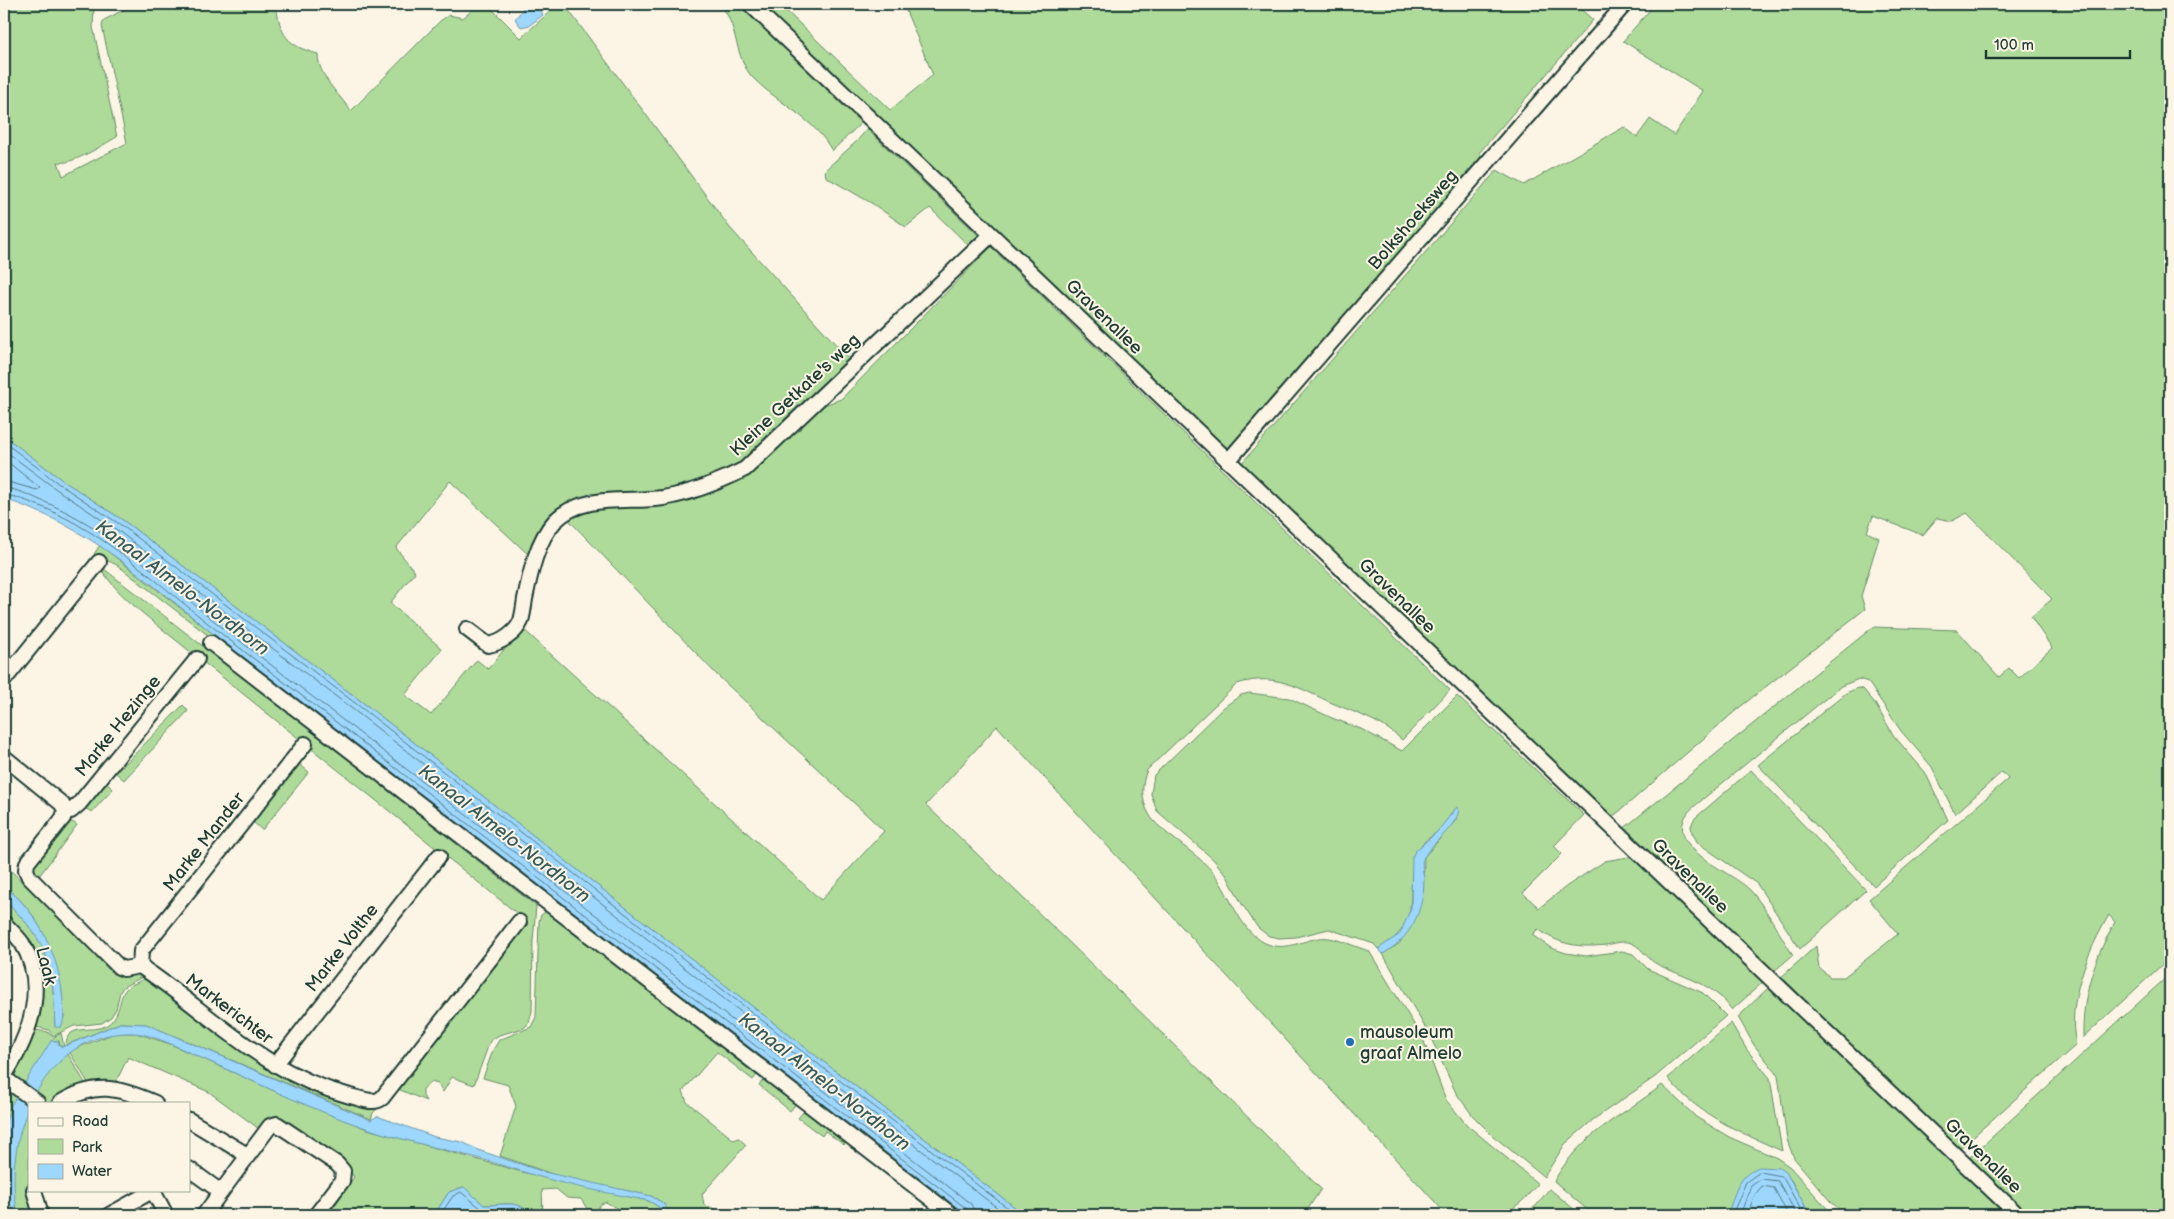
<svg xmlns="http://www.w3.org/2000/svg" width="2174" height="1219" font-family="'Balsamiq Sans',sans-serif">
<rect width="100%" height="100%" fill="#fcf5e5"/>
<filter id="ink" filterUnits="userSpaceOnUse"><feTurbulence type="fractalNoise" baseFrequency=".02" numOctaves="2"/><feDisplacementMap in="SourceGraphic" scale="10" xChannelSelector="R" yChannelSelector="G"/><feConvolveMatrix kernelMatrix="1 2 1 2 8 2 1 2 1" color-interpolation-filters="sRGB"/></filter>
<g filter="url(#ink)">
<g fill="#aedb9a" stroke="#668c67">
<path d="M4 4H91L94 7 93 27 117 137C104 144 71 166 58 162L63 176 127 143 102 26 104 20 135 4H276C280 35 287 46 318 54 318 76 339 94 351 111L440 21 449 15 463 18 479 4H487L521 38 558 4H564L730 228 850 360 747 460 727 473 666 492 573 505 532 558 450 481 396 548 415 572 390 603 442 649 405 695 431 715 477 660 488 669 522 628 821 900 884 831 717 675 568 519 588 509 692 496 779 442 824 405 841 399 991 247 1450 690 1402 740C1385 724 1364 716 1342 707 1305 693 1280 670 1237 684L1147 770C1141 785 1141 800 1149 814 1157 830 1197 853 1211 870 1230 891 1238 930 1265 943 1289 954 1308 935 1329 938 1342 940 1356 947 1369 951L1423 1039 1446 1100 1467 1125 1538 1184C1531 1191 1525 1200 1516 1206 1498 1219 1469 1215 1447 1215L997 726 926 805 1072 945 1321 1189 1304 1215H1025L825 1063 366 705 124 521 62 480 4 436Z"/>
<path d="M719 4H739L861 123 832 151C816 120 778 103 754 79 733 58 739 23 719 4Z"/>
<path d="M762 4H779L890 110 933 75 903 4H1575L1593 20 1479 153 1485 158 1237 443 1228 450Z"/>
<path d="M1655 4H2170V968L2165 962 2083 1038C2082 995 2094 959 2115 922L2109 915C2088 951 2066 1002 2076 1045L1958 1150 1779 979 1816 946 1819 968 1830 977H1844L1898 934 1869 899 2008 779 2002 772 1955 814 1932 767 1901 731 1868 682 1859 679 1841 686 1703 799C1698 804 1690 809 1687 814 1664 849 1734 872 1751 891 1767 909 1779 934 1793 955L1773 972 1623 829 1873 627 1957 630 1999 677 2009 668 2019 678 2052 648 2031 617 2052 599 1967 513 1952 521 1937 518 1923 535 1873 516 1867 532 1879 538 1861 596 1865 609 1740 707 1620 811 1613 816H1608L1241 464 1497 170 1524 185 1624 127 1637 137 1650 119 1674 135 1703 91 1623 41Z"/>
<path d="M867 129 978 235 968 245 930 208 906 227 873 204 826 177 825 170 857 141Z"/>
<path d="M100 545 211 632 967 1215H959L117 565 94 554Z"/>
<path d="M99 565 536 906 533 941 532 1011 529 1023 524 1028 499 1035 490 1041 474 1085 452 1077 443 1092 438 1084 431 1082 423 1089V1096L426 1101 398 1089 397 1086 524 919 162 629C139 610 113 591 99 565Z"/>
<path d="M1858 688 1863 689 1874 702 1894 736 1925 772 1948 820 1874 886 1758 765 1846 693Z"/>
<path d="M1249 693 1289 698 1332 718 1361 729 1402 751 1457 696 1584 815 1554 846 1562 854 1523 893 1539 908 1567 886 1605 861 1634 856 1763 982 1732 1010C1711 981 1685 979 1655 963 1645 957 1641 945 1628 942 1622 941 1612 944 1606 945 1579 948 1559 945 1538 929L1532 935 1551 948 1566 953 1586 956 1622 951 1633 954 1648 969 1703 993 1726 1016 1655 1077 1594 1119 1565 1144 1544 1177 1492 1135 1473 1116 1456 1093 1430 1036 1383 954 1400 943 1423 891 1424 857 1456 820 1454 809C1449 818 1444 827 1436 833 1431 837 1424 840 1421 846 1398 885 1431 920 1378 949L1374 944 1329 929 1296 937 1279 938 1269 936 1258 928 1242 904 1227 876 1213 859 1157 811 1151 794 1154 775 1224 707 1241 695Z"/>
<path d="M183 705 188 711 124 780 116 773Z"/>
<path d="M298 763 309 772 262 830 252 821Z"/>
<path d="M1751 770 1866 890 1800 949 1757 884 1698 843 1692 833 1691 826 1694 819Z"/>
<path d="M106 783 113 789 92 812 83 807Z"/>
<path d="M69 820 77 825 37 879 32 868Z"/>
<path d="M4 864 61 919 113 974 122 977 135 971 144 976 123 987 120 992 116 1009 111 1017 102 1023 74 1026 53 1036 49 1030 36 1027 40 998 4 917V900C51 943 53 967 55 1027L64 1018C61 968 46 917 4 886Z"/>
<path d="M548 910 760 1071 753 1080 717 1052 683 1091 687 1102 734 1140 739 1138 746 1145 702 1194 704 1205 731 1215H671L663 1203 651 1196 558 1176 500 1156 516 1106 508 1085 483 1078 493 1050 499 1040 531 1027 536 1017 539 921 541 915Z"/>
<path d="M2170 974V1215H2025L1967 1160Z"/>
<path d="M147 976 337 1099 369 1109 381 1105 373 1113 371 1119 146 1024 120 1023 66 1045C66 1024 90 1032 103 1027 123 1018 117 997 127 988 133 983 141 982 147 976Z"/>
<path d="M1769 987 2012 1215H1846L1830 1201 1794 1158 1787 1140 1778 1075 1754 1045 1738 1017Z"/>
<path d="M1731 1023 1747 1050 1770 1078 1782 1151C1740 1132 1697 1115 1668 1078Z"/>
<path d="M35 1030 48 1032 53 1038 61 1033 64 1046 60 1047 59 1041H51L4 1128V1084L27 1047Z"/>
<path d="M115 1033H136L170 1044 270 1089 367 1129 526 1173 649 1201 659 1207 665 1215H637L616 1208 606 1202 601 1204 594 1213 589 1212 581 1199 567 1198 556 1189 542 1190 543 1215H528C523 1198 498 1206 484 1205L463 1187 449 1192 434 1215H328L354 1177 347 1168 285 1122 262 1131 209 1092 128 1057 116 1082 88 1083 69 1051Z"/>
<path d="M67 1052 85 1083 48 1103H29V1190L38 1215H18C5 1184 7 1128 26 1099 31 1091 38 1084 43 1077 50 1068 57 1058 67 1052Z"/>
<path d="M767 1075 799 1100 790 1111 759 1085Z"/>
<path d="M1662 1085 1696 1117 1729 1137 1777 1158 1790 1167 1833 1215H1810L1791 1180 1779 1168H1773L1737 1188 1729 1211 1725 1215H1593L1554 1181C1582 1132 1620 1118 1662 1085Z"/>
<path d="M808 1106 848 1138 844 1145 825 1131 822 1136 798 1118Z"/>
<path d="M1549 1189 1551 1190 1581 1215H1523L1536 1206Z"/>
</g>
<g fill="#9ed7fe" stroke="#6b99ad">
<path d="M522 4H538L543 15 530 25 521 27 515 19 523 9Z"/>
<path d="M4 436 62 480 124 521 366 705 825 1063 1025 1215H967L211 632C146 580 85 524 4 499Z"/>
<path d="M1457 807 1459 811C1453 831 1434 840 1424 857 1420 864 1424 873 1424 880 1423 913 1411 937 1383 954L1378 949 1400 934 1411 908 1412 857 1415 851 1437 832Z"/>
<path d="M4 886C39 912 60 958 63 1001 64 1010 65 1019 61 1027H55C53 967 51 943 4 900Z"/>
<path d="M120 1023 146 1024 371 1120 377 1116 435 1137 462 1142 481 1151 544 1172 651 1196 663 1203 671 1215H665L659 1207 649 1201C616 1194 583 1189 551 1180 525 1173 500 1164 474 1157 438 1148 401 1140 366 1128 312 1110 260 1084 208 1061 187 1052 155 1034 133 1033 44 1030 0 1138 18 1215H4V1128L11 1105 51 1041H59L58 1044 62 1047Z"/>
<path d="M1759 1167 1779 1168 1786 1172 1810 1215H1725L1729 1211C1735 1192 1739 1175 1759 1167Z"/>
<path d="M464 1187 484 1205C498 1206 523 1198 528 1215H434L449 1192Z"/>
</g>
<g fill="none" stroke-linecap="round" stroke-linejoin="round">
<g stroke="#527b85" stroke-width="1">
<path d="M4 442 59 484 121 525 363 709 822 1067 1017 1215"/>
<path d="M4 450 56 489 117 530 359 714 818 1072 1007 1215"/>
<path d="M4 459 40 488 37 490 4 481"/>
<path d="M4 488C16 489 29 495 40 500 108 527 162 579 218 624L971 1204 976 1215"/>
<path d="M4 495C16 496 29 502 40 506 106 533 159 585 214 628L967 1209 969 1215"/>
<path d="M440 1215 453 1196 461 1192 483 1210 516 1209 523 1215"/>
<path d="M1732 1215 1746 1182 1760 1172 1782 1176 1804 1215"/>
<path d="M1740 1215 1751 1186 1761 1179 1778 1181 1797 1215"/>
<path d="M1748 1215 1754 1196 1762 1186 1774 1188 1788 1215"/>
</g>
<defs>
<g id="minor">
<path d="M750 4 2018 1215"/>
<path d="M1228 461 1625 4"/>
<path d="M467 629 488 645C501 643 516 633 521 621 523 614 524 606 525 599 530 574 537 540 555 521 582 493 628 503 663 498 692 493 719 482 745 469L991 235"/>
<path d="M211 643 952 1215"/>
<path d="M4 680 99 562"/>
<path d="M4 757 62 804 65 811 63 818 27 863 26 870 29 877 119 967 124 969 140 966C212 1014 262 1073 350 1096 360 1098 373 1105 382 1098L519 922"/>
<path d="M65 811H71L79 804 197 659"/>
<path d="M4 923C9 929 17 936 22 943 49 988 29 1037 4 1076"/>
<path d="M140 966 141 951 305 744"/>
<path d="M275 1065 439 856"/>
<path d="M4 1078 38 1103"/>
<path d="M60 1103C95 1081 118 1087 155 1103"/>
<path d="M189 1120 247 1155"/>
<path d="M189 1169 221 1192 204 1215"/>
<path d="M34 1190 41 1215"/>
<path d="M153 1191 166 1215"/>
<path d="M221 1192 270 1126 277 1124 337 1164 343 1171 342 1181 316 1215"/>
<path d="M109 1215 154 1190"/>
</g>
</defs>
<use href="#minor" stroke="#1f3d34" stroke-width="18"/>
<use href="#minor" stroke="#fcf5e5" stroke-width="14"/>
</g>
</g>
<circle fill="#1f6fb2" stroke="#fcf5e5" stroke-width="2" cx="1350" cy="1042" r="5"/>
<g text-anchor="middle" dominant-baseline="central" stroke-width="4" stroke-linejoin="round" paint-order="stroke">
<g font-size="18" fill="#1f3d34" stroke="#fcf5e5">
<text transform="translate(1413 220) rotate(-49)">Bolkshoeksweg</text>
<text transform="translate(1104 317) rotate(44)">Gravenallee</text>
<text transform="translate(795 395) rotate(-43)">Kleine Getkate's weg</text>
<text transform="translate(1397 596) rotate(44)">Gravenallee</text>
<text transform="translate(118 726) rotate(-51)">Marke Hezinge</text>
<text transform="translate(204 842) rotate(-52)">Marke Mander</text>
<text transform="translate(1690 876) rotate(44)">Gravenallee</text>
<text transform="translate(342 948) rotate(-52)">Marke Volthe</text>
<text transform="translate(46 966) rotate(76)">Laak</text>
<text transform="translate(229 1009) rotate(37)">Markerichter</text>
<text transform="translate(1983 1156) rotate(44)">Gravenallee</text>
</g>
<g font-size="18" fill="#1f3d34" stroke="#fcf5e5" text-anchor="start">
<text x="1360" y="1032">mausoleum<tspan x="1360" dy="21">graaf Almelo</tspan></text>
</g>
<g font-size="19" font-style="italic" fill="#385c5c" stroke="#fcf5e5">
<text transform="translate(182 588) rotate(37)">Kanaal Almelo-Nordhorn</text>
<text transform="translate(504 834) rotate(38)">Kanaal Almelo-Nordhorn</text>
<text transform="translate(824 1082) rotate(38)">Kanaal Almelo-Nordhorn</text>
</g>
</g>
<rect width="2174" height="1219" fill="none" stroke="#fcf5e5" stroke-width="20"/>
<rect x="10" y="10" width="2154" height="1199" fill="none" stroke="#1f3d34" stroke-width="2" filter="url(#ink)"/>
<rect x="28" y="1102" width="162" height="90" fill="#fcf5e5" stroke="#a4ab9e"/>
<rect x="38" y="1118" width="25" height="8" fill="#fcf5e5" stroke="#a4ab9e"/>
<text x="72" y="1126" font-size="15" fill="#1f3d34">Road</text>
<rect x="38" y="1139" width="25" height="15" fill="#aedb9a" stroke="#a4ab9e"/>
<text x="72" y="1152" font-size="15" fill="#1f3d34">Park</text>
<rect x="38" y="1164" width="25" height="15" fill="#9ed7fe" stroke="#a4ab9e"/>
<text x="72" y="1176" font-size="15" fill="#1f3d34">Water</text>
<path d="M1986 50v8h144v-8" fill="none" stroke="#1f3d34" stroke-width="2.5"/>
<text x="1994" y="50" font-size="15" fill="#1f3d34" stroke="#fcf5e5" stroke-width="4" paint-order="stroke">100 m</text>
</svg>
